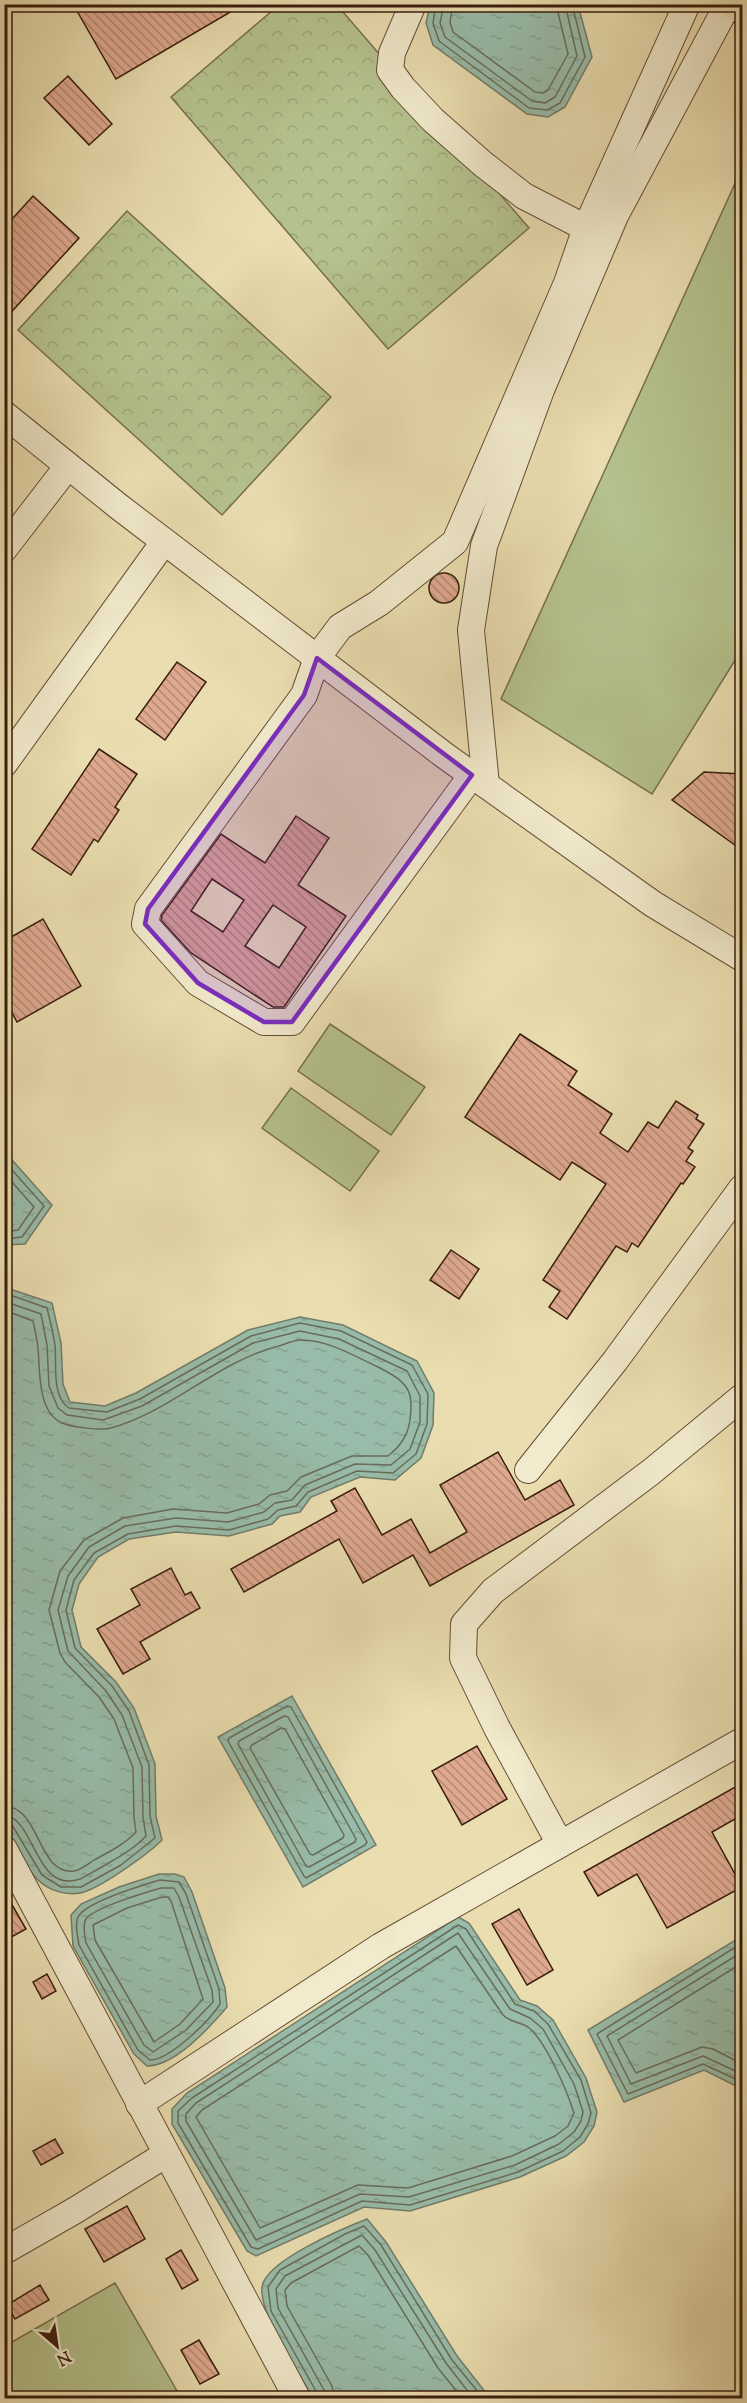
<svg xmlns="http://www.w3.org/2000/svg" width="747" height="2403" font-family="'Sorts Mill Goudy',serif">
<defs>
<pattern id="park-crowns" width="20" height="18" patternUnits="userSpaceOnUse" patternTransform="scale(1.5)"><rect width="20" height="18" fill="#b5c28d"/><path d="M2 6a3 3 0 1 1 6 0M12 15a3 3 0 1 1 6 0" fill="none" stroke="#9ca678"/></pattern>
<pattern id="water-ripples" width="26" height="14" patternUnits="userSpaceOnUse" patternTransform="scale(1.5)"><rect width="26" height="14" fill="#98bca9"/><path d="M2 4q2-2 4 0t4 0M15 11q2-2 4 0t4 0" fill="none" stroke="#84a190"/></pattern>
<pattern id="building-back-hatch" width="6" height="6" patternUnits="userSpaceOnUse" patternTransform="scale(1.5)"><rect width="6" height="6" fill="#dea98f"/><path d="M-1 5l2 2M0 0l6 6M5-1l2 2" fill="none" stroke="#b58973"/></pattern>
</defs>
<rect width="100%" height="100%" fill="#eadeb0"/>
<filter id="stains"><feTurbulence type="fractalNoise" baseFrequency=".00333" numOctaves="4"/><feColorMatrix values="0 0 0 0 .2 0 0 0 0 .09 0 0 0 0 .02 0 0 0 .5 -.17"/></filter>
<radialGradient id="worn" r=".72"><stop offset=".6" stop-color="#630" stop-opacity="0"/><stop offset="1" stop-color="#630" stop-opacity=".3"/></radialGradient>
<g fill="#b5c28d" stroke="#77704c" stroke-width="1.5">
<path d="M742 168V649L652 794 501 699Z"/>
<path d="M330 1024 425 1087 391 1135 298 1071Z"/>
<path d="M291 1088 379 1151 350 1191 262 1128Z"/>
<path d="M115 2283 181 2398H5V2346Z"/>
</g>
<g fill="url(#park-crowns)" stroke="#77704c" stroke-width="1.5">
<path d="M279 5H337L529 228 388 349 171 97Z"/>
<path d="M127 211 331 397 222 515 18 330Z"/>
</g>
<g fill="url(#water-ripples)" stroke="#727c6a" stroke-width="1.5">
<path d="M430 5H578L592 57 565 107 548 117 527 114 433 45 426 23Z"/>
<path d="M5 1152 52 1205 25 1244 5 1245Z"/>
<path d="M13 1290 52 1303 61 1343 63 1384 70 1402 105 1406 136 1393 248 1330 300 1317 343 1325 417 1361 434 1393 433 1425 421 1458 395 1480 360 1477 311 1497 300 1512 280 1516 272 1524 229 1536 176 1532 129 1539 98 1557 79 1584 72 1610 81 1647 116 1682 134 1708 155 1764 156 1816 162 1840C148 1854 98 1890 80 1893 66 1896 48 1890 38 1880 23 1865 14 1842 5 1824L4 1291Z"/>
<path d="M292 1696 376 1845 303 1887 218 1737Z"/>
<path d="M159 1874H175L184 1877 192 1892 225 1988 227 2007C209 2028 175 2066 147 2066L134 2054 73 1946 71 1915 81 1904 119 1887Z"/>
<path d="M458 1917 469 1923 520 2000 537 2006 553 2020 586 2078 597 2112 594 2126 584 2142 566 2156 520 2177 410 2211 364 2207 256 2256 247 2251 172 2124V2109L187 2093Z"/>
<path d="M742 1936V2089L704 2070 624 2102 588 2030Z"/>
<path d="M367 2219 386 2242 457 2356 490 2398H313C299 2373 259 2314 262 2287 265 2261 344 2228 367 2219Z"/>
</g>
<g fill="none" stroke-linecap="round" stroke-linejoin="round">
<g stroke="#686c5a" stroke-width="1.5">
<path d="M436 4 433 23 439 41 529 108 547 110 560 103 585 57 572 4"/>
<path d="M444 4 440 23 445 37 532 101 545 103 555 97 577 56 565 4"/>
<path d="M453 4 450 22 453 32 535 92 543 93 548 90 568 54 556 4"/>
<path d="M4 1161 44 1206 22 1237 4 1239"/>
<path d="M4 1173 34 1207 18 1230 4 1232"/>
<path d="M4 1297 13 1296 47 1308C50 1320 53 1333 55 1345 57 1364 51 1396 69 1408L107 1412 140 1399 251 1336 300 1323 341 1331 412 1365 428 1394 427 1424 416 1454 393 1473 357 1471 308 1492 296 1506 278 1510 268 1519 229 1530 176 1526 128 1534 94 1553 74 1580 66 1610 75 1648 112 1686 129 1711 149 1765 150 1816 155 1838 121 1865 81 1887H61L42 1875 12 1825 4 1822"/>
<path d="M4 1304H12L41 1314 47 1345 49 1386 58 1408 67 1415 103 1420 142 1406 253 1343 300 1331 339 1339 407 1371 420 1396V1422L410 1449 391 1465 355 1464 305 1485 292 1500 275 1503 264 1512 228 1522 176 1518 125 1526 89 1547 68 1576 58 1610 68 1651 106 1691 122 1715 142 1767 143 1817 146 1836C134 1849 116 1859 100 1868 94 1871 87 1876 80 1879 35 1895 35 1817 4 1815"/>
<path d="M4 1313H12L33 1321C35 1330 37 1339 38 1348 40 1369 37 1412 62 1423 71 1427 102 1431 111 1428 172 1411 218 1361 279 1346 285 1344 294 1340 301 1340 328 1340 354 1356 378 1367 394 1375 412 1384 411 1405 411 1428 406 1442 388 1456H352L301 1477 287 1491 270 1495 259 1504 227 1513 173 1509 123 1518 84 1540 60 1571 49 1610 60 1653 65 1662 99 1697 114 1719 133 1768 134 1818 136 1832C125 1844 109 1852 94 1860 88 1864 81 1870 74 1871 37 1875 41 1807 4 1806"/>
<path d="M287 1706 291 1707 367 1842 365 1845 306 1878 304 1876 228 1741 229 1738Z"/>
<path d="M284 1716 288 1717 356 1839 355 1842 309 1867 306 1866 238 1744 239 1741Z"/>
<path d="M281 1728 285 1729 344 1835 343 1838 313 1855 310 1854 250 1748 252 1745Z"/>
<path d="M160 1880 179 1882 186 1894 219 1989 220 2004C210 2020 170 2060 150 2060L138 2050 79 1945C78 1937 74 1924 78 1917 86 1902 143 1885 160 1880Z"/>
<path d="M161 1888H174L179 1897 212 1990 213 2002 186 2030 153 2052 144 2045 86 1943C85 1936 82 1925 86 1919 93 1908 147 1892 161 1888Z"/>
<path d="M162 1897H168L171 1901 203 1999 180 2024 154 2042 95 1940 93 1925 127 1908Z"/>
<path d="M458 1925 466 1929 515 2004 534 2011 548 2024 581 2080 591 2113 588 2124 580 2137 563 2151 518 2172 410 2205 362 2201 258 2249 251 2247 178 2123V2111L192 2098Z"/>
<path d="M458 1933 510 2009 530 2018 543 2029 574 2084 583 2112 581 2121 574 2132 559 2144 515 2165 409 2197 360 2194 256 2240 186 2121V2114L196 2103Z"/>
<path d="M742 1943 597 2034 628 2094 703 2064 742 2082"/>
<path d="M456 1946 503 2015C510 2022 520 2022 528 2027 546 2041 567 2091 574 2113L568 2126 555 2136 512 2156 408 2188 358 2185 260 2228 196 2117 202 2110Z"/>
<path d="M742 1952 607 2036 631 2084 703 2056 742 2074"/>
<path d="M742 1963 618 2040 636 2073 702 2047 713 2049 742 2064"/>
<path d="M318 2398 317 2393 271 2311 268 2287 280 2270 345 2234 364 2226 381 2245 452 2360 483 2398"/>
<path d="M325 2398 324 2390 278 2308 276 2289 285 2276 362 2235 375 2250 446 2363 473 2398"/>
<path d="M334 2398 332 2386 287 2306 285 2290 291 2283 359 2246 368 2255 438 2368 462 2398"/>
</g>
</g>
<g fill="url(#building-back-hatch)" stroke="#391d0c" stroke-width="1.5" fill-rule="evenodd">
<path d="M73 4H244L116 79Z"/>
<path d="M68 76 112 124 89 145 44 98Z"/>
<path d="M33 196 79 238 4 320V228Z"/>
<circle cx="444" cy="588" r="15"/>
<path d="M177 662 206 682 165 740 136 719Z"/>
<path d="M99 749 137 774 115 807 119 810 98 842 94 839 71 875 32 849Z"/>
<path d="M704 772 742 774V850L672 800Z"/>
<path d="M296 816 329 838 298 885 346 916 284 1007H273L191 953 161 920 162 915 221 834 265 863ZM212 879 244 900 223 932 191 911ZM273 905 306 927 279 968 245 946Z"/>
<path d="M43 919 81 986 17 1022 4 998V941Z"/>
<path d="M520 1034 577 1071 568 1085 612 1114 600 1133 628 1152 648 1122 658 1128 676 1101 698 1115 696 1119 704 1124 688 1148 693 1151 686 1161 695 1167 683 1184 681 1183 638 1247 632 1243 627 1252 616 1246 567 1319 549 1307 560 1291 543 1280 606 1184 572 1162 560 1180 465 1117Z"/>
<path d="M451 1250 479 1269 459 1299 430 1280Z"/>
<path d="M498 1452 525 1500 560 1480 574 1505 430 1586 413 1555 363 1583 339 1539 244 1592 231 1569 337 1511 331 1501 355 1488 382 1535 411 1519 430 1553 467 1532 440 1485Z"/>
<path d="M171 1568 185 1595 191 1592 200 1608 140 1642 150 1659 123 1674 97 1629 140 1605 131 1589Z"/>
<path d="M477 1746 507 1799 462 1825 432 1771Z"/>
<path d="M737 1786 742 1796V1815L712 1832 742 1887 667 1928 637 1874 598 1896 584 1872Z"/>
<path d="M4 1891 26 1929 4 1941Z"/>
<path d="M519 1909 553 1970 527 1985 492 1924Z"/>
<path d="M47 1974 56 1991 42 1999 33 1982Z"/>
<path d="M55 2139 63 2153 41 2165 33 2151Z"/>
<path d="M127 2206 145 2239 104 2262 85 2229Z"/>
<path d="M181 2250 198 2280 182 2289 166 2259Z"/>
<path d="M40 2285 49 2300 15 2319 7 2305Z"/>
<path d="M199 2340 219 2374 200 2384 181 2350Z"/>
</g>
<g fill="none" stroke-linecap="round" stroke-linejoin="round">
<defs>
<g id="minor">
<path d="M413 4 392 53 390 70 403 88 433 120 483 164 524 196 586 228"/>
<path d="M4 414 118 506 444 755 653 904 742 958"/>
<path d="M4 549 68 466"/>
<path d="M4 764 164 542"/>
<path d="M472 775 292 1022H264L198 983 145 924 148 909 304 695 317 658 340 627 379 603 455 542 567 283 586 228 687 4"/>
<path d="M486 785 471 630 484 546 541 390 615 216 728 4"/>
<path d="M528 1470 615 1361 742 1188"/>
<path d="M560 1844 497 1728 463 1658 464 1624 493 1591 651 1472 742 1397"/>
<path d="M4 1849 297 2398"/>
<path d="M139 2104 381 1946 742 1741"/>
<path d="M4 2251 74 2211 165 2155"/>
</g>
<path id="highway" d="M737 4 742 7"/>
</defs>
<use href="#minor" stroke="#654d35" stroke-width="28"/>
<use href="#highway" stroke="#391d0c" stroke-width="36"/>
<use href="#minor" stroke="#f1eacc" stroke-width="26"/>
<use href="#highway" stroke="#eadeb0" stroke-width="33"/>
</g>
<path fill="#7b2cbf" fill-opacity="0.2" stroke="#7b2cbf" stroke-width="4.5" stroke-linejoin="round" d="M317 658 472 775 292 1022H264L198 983 145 924 148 909 304 695Z"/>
<rect width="747" height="2403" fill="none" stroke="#eadeb0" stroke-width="24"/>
<rect x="6" y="6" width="735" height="2391" fill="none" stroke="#391d0c" stroke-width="3"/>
<rect x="12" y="12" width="723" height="2379" fill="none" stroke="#391d0c" stroke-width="1.5"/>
<g transform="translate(57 2346) rotate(151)" stroke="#f1eacc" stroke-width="4.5" paint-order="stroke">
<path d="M0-4.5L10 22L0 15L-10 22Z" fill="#391d0c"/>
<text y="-9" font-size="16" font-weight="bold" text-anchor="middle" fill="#391d0c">N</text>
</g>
<rect width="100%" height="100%" filter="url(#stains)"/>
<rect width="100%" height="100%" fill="url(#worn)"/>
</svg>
